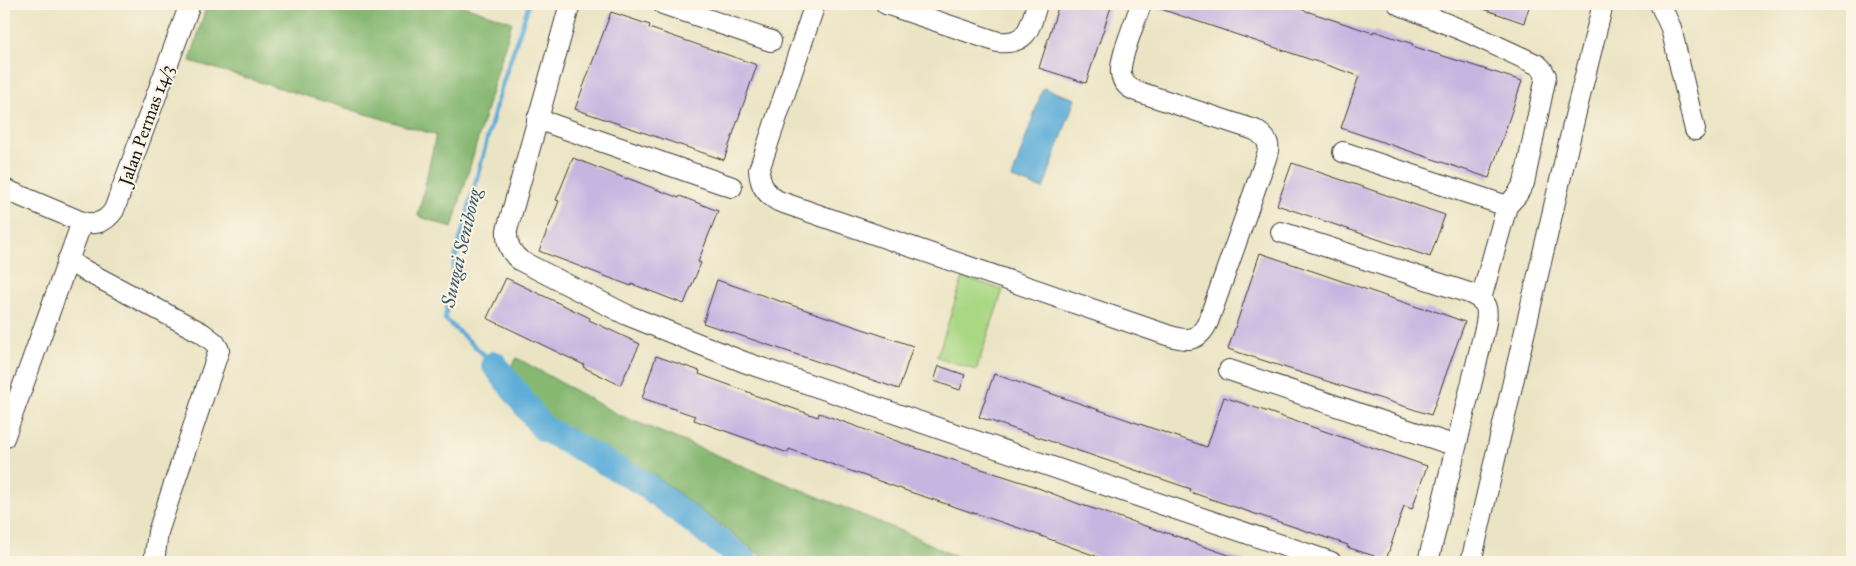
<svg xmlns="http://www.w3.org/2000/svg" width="1856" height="566" font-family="'IM FELL Great Primer',serif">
<rect width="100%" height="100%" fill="#fcf5e5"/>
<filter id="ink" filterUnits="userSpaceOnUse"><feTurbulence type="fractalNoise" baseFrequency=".02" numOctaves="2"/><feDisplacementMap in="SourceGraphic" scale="10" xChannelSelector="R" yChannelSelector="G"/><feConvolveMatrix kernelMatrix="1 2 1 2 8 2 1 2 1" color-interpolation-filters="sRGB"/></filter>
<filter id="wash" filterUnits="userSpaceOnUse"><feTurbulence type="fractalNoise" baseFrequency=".0096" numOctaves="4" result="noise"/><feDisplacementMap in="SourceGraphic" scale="20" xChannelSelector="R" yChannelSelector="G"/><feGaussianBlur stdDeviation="1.12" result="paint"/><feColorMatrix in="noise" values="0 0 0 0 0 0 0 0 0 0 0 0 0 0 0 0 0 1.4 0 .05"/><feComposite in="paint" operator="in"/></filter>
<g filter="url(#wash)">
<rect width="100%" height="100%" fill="#ebe4c4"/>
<path fill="#a9d885" stroke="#627a50" d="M963 277 1003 290 976 370 937 357Z"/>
<g fill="#86b872" stroke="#516a47">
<path d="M207 4H458L512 22 452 228 418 216 436 135 190 61Z"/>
<path d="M517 358 617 414 918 538 967 562H769L653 474 548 420 507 372Z"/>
</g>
<path fill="#5faed9" stroke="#3e657a" d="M1043 88 1075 99 1043 189 1012 178Z"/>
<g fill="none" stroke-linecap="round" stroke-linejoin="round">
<path stroke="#5faed9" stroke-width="4.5" d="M494 364 445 319 455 259 501 88 529 4"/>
<path stroke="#5faed9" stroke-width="26" d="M494 364 543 428 643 483 746 562"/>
</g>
<g id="blocks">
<g fill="#c6b5e1">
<path d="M1059 4H1112L1086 83 1039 68Z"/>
<path d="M1153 4H1285L1373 33 1374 31 1413 44 1412 46 1522 81 1489 178 1341 128 1359 76 1152 6Z"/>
<path d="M1475 4H1530L1524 23 1475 6Z"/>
<path d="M611 12 650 25 649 28 757 65 724 160 575 109Z"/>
<path d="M573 158 627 179V178L679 198 680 196 718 211 698 262 701 263 684 304 632 284 631 286 539 251 559 201 556 200Z"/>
<path d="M1292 163 1445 215 1430 257 1277 205Z"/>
<path d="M1260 253 1426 310V308L1465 322 1431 415 1228 349Z"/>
<path d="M506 278 590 318 589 320 640 344 620 385 583 367 584 365 487 318Z"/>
<path d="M717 280 913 346 899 389 703 323Z"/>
<path d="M656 356 700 371 699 374 751 393V394L818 417 819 413 916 448 1028 484 1079 504 1188 540V541L1243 560V562H1112L1022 529 910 492 789 449 788 453 745 438 694 420 695 416 642 398Z"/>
<path d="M939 366 965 375 960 390 934 381Z"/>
<path d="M994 374 1207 447 1224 397 1427 466 1412 509 1404 506 1386 560 1347 547 1348 545 1190 492 1191 489 979 417Z"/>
</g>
</g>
</g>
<g filter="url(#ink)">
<use href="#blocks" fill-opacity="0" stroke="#3b3a35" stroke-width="1"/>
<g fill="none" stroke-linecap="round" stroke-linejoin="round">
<defs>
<g id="minor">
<path d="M570 4 507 230C506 243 510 253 521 261L627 315 744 362 1331 562"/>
<path d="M663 4 771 41"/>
<path d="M815 4 759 170C760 185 765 193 778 201L1167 335C1186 341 1198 343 1208 322L1264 164C1270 147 1272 141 1255 130L1136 91C1128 88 1122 82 1121 73 1119 59 1136 20 1141 4"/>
<path d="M886 4 998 42C1028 45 1030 27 1037 4"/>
<path d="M1398 4 1469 33 1538 65 1542 69 1546 76 1524 183 1517 195 1507 206 1481 299"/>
<path d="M1660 4 1671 28 1695 130"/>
<path d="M537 119 732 187"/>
<path d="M1343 152 1507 206"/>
<path d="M4 189 82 222 4 438"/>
<path d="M82 222C96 225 105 223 114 210L190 4"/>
<path d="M1281 232 1469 293C1488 301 1489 309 1485 328L1428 562"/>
<path d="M67 261 202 333 215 343 219 350 158 532 154 562"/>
<path d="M1229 370 1456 446"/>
<path d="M1471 562 1576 112 1603 4"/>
</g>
</defs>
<use href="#minor" stroke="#3b3a35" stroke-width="22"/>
<use href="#minor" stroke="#fff" stroke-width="20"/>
</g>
</g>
<g text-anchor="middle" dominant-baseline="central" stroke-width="4" stroke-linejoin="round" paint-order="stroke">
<g font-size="18" fill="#1c1c1c" stroke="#fcf5e5">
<text transform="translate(146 125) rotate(-70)">Jalan Permas 14/3</text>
</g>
<g font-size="19" font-style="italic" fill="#375668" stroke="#fcf5e5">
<text transform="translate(461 248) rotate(-77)">Sungai Senibong</text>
</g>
</g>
<rect width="1856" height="566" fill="none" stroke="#fcf5e5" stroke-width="20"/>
</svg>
